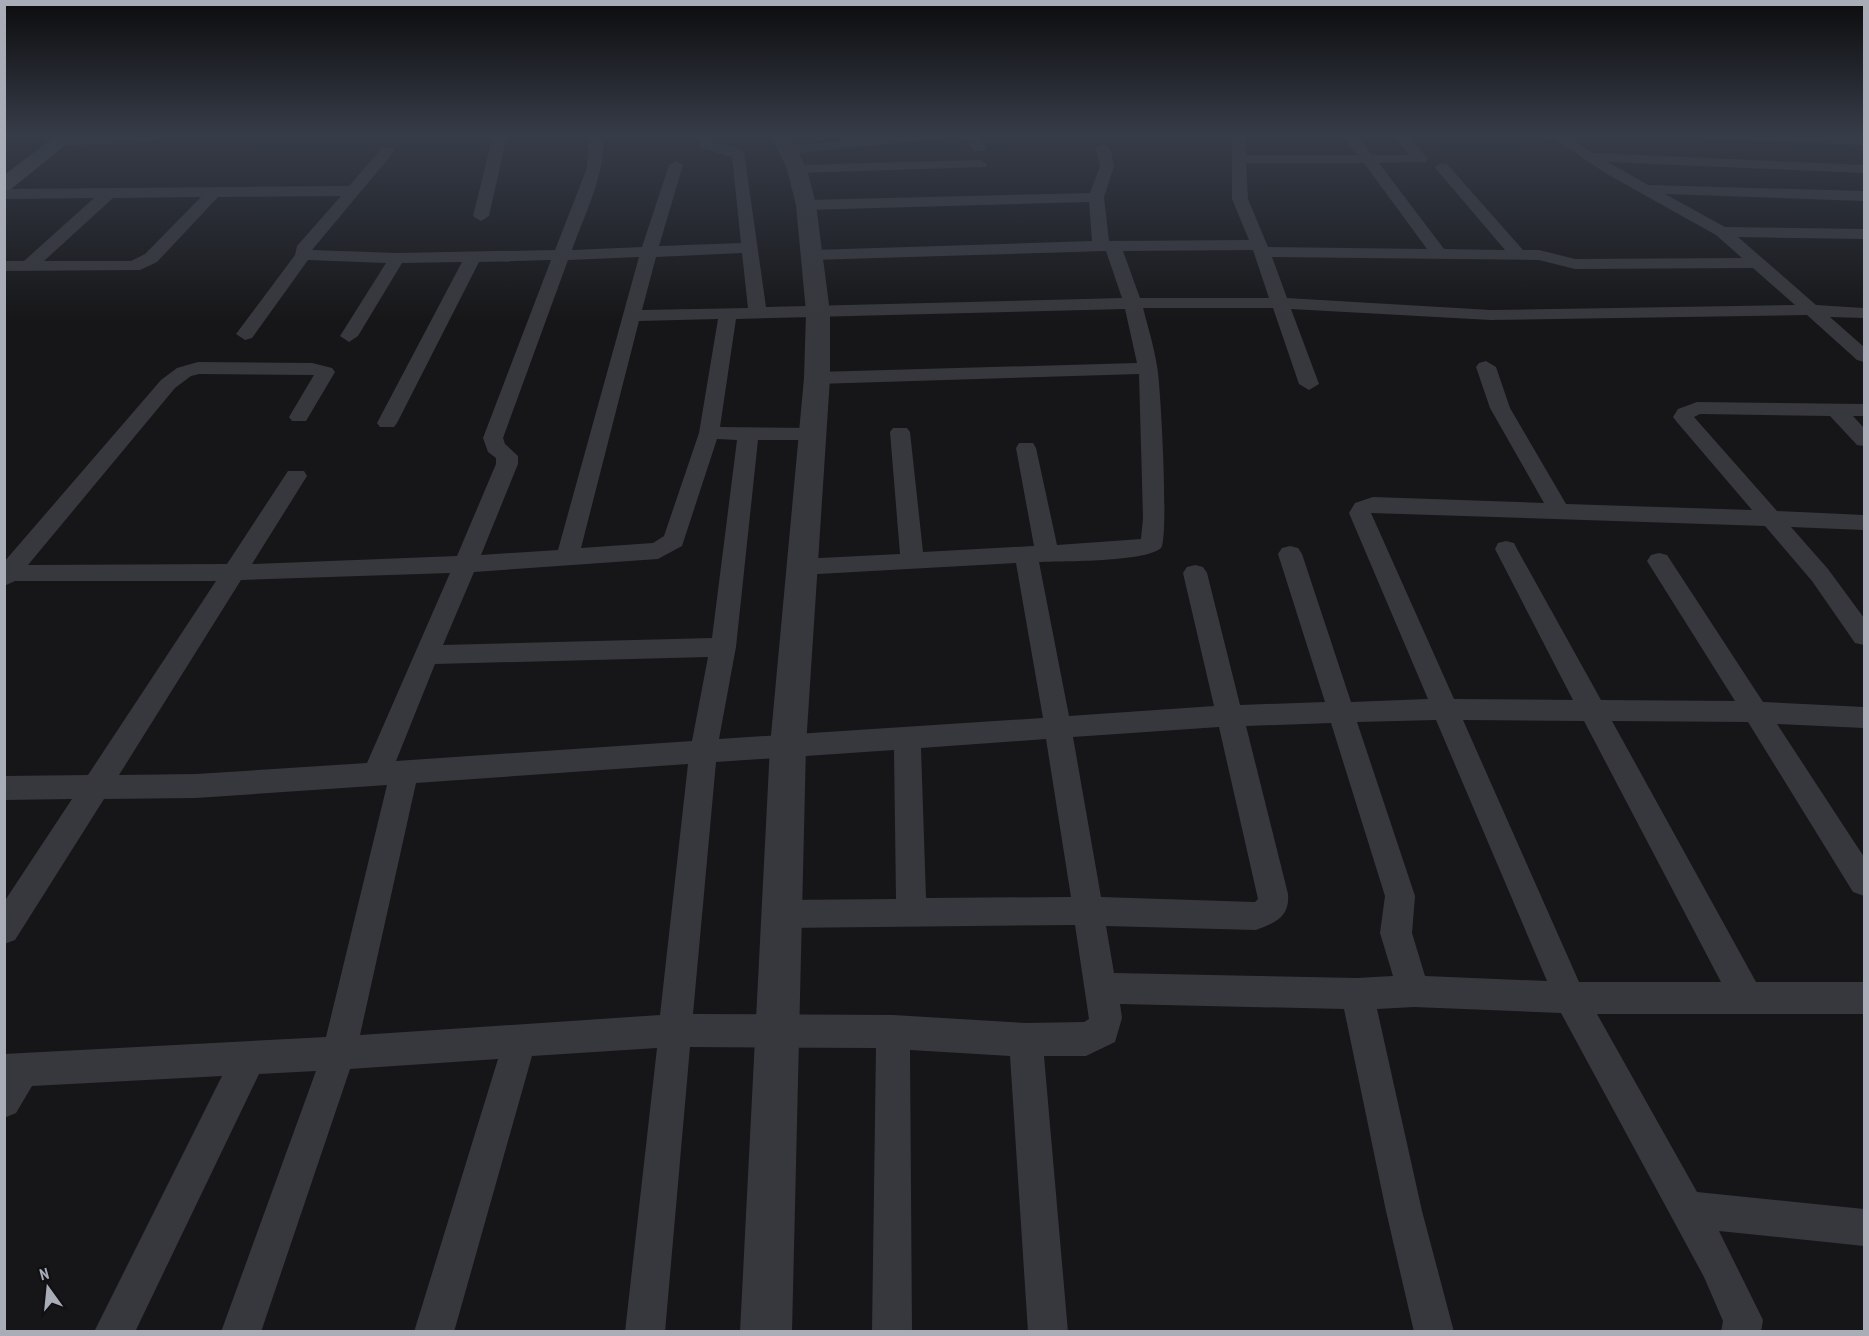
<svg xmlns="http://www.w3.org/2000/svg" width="1869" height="1336" font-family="'PT Sans Narrow',sans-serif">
<rect width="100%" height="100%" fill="#161618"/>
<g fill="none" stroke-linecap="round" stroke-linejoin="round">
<g fill="#37383d" fill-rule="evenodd">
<path d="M164 135 148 143 61 145 54 141 61 137Z"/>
<path d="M493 135H507L489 216 481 221 473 216Z"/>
<path d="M589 135H603C606 174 585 213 572 250L642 247 669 165 676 161 683 165 659 246 741 243 732 157 701 148 695 135H709L712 142 736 147 744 152 766 307 1122 298 1106 251 812 260 804 255 812 250 1092 241 1089 202 806 210 798 205 806 200 1090 193 1100 166 1096 148 1103 144 1110 148 1114 166 1104 197 1109 241 1249 240 1232 199V135H1246V155H1357L1343 135H1357L1372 155H1409L1393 135H1408L1428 159 1426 162 1379 163 1444 249 1505 250 1437 170 1435 167 1442 163 1447 164 1523 250H1539L1575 259 1742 258 1716 235 1607 174 1548 135H1565L1593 153 1864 165V173L1608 162 1648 185 1864 191V201L1665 194 1725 227 1864 229V239L1738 237 1816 305 1864 308V318L1830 317 1864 347V362L1857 360 1807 315 1491 320 1291 309 1319 384 1309 390 1299 384 1273 308H1143C1148 327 1154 347 1157 366 1161 385 1169 540 1161 548 1146 562 1063 561 1039 562L1069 716 1214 706 1183 573 1187 567 1195 565 1203 567 1207 573 1240 705 1325 702 1278 554 1282 548 1290 546 1298 548 1302 554 1351 702 1428 699 1349 513 1355 503 1373 497 1544 503 1490 408 1476 367 1479 363 1486 361 1496 367 1510 408 1566 504 1752 510 1676 421 1673 417 1678 409 1697 402 1864 404V416H1853L1864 428V446L1857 445 1830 416 1700 414 1694 417 1777 511 1864 515V530L1791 527 1828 569 1864 618V645L1855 643 1812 581 1765 526 1371 513 1454 699 1573 700 1495 549 1498 543 1506 541 1514 543 1517 549 1601 700 1735 701 1647 561 1651 555 1659 553 1667 555 1763 702 1864 707V728L1777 724 1864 857V896L1853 892 1748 722 1612 721 1756 982H1864V1014H1597L1697 1192 1864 1209V1246L1719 1231 1763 1320 1761 1332H1721L1723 1321 1704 1277 1561 1013 1414 1007 1377 1009 1422 1211 1454 1332H1414L1386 1211 1344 1009 1120 1004 1122 1018 1115 1042 1086 1056H1044L1068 1332H1028L1010 1056 910 1050 912 1332H872L876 1048 690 1047 665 1332H625L657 1048 532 1056 454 1332H414L498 1059 350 1069 261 1332H221L316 1071 259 1074 135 1332H94L222 1076 32 1086 16 1113 4 1118V1054L326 1037 387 785 196 798 104 799 15 940 4 944V902L72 799 4 800V776L88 775 216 581H15L4 586V562L161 380 177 368 198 362 312 363 332 368 335 372 306 421H292L289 417 314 375 199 374 191 376 175 388 28 565 227 564 288 471H304L307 476 252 564 457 556 496 464V458L488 452 483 438 551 260 479 262 397 423 394 427H380L377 423 462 262 402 263 358 336 349 342 340 336 386 263 308 260 252 338 245 340 236 334 295 255 297 246 341 196 218 197 157 262 140 270 4 271V261H24L94 198 4 199V189L349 186 382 148H392L394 151 392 154 312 250 397 253 555 250 587 168ZM1246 163H1364L1427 249 1268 247 1248 199ZM201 197 145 254 131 261H44L113 198ZM1253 250 1269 298H1140L1123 251ZM742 253 748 308 642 310 656 257ZM639 257 558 550 481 555 518 464V456L505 444 503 438 568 260ZM1272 257 1539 260 1575 269 1753 268 1795 305 1491 310 1287 298ZM1125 309 1137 363 817 372 807 378 817 384 1139 374 1143 518 1141 539 1057 545 1036 448 1033 443H1019L1016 448 1034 546 923 552 910 432 907 428H893L890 432 900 554 800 559 792 561 788 567 792 573 800 575 1016 563 1043 718 719 739 736 647 758 440H810L817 438 820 434 817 430 810 428 720 427 736 319ZM718 319 699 433 664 536 653 543 581 548 639 321ZM717 439 737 440 712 638 443 645 474 572 658 559 682 546ZM450 573 367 763 196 774 119 775 241 580ZM708 657 692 741 396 761 435 664ZM1436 720 1547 981 1425 976 1412 933 1415 896 1357 722ZM1463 720 1584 721 1721 982H1579ZM1331 723 1385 896 1380 933 1393 976 1357 978 1114 973 1106 926 1256 930C1275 923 1290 917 1288 894L1246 726ZM1219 727 1258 899 1255 902 1101 897 1073 737ZM1046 739 1071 897 926 898 921 748ZM894 750 896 899 781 900 770 904 766 914 770 924 781 928 1075 925 1089 1019 1084 1022 1026 1023 893 1015 693 1014 716 762ZM688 764 660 1015 360 1035 416 783Z"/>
<path d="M894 135H942L935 139 789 154 782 150 789 146Z"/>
<path d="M965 135H979L986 148 984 151H974Z"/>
<path d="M1707 135 1864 137V145L1714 139Z"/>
<path d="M980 160 987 164 985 167 797 173 790 169 797 165Z"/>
</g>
<path fill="#37383d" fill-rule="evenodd" d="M771 135H789L807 169 816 205 830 312V378L806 746 792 1332H740L770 746 804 378 806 312 796 205 787 169Z"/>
<path fill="#45474d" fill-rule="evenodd" d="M57 135H78L11 189 4 191V175Z"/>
</g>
<linearGradient id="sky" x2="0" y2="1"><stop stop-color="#0c0c0d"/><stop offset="0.42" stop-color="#363c48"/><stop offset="1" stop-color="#363c48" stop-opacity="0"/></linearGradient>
<rect width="1869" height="322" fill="url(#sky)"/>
<rect width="1869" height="1336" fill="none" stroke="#a8adb8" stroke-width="12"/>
<g transform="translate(48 1288) rotate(345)" stroke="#111113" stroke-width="4.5" paint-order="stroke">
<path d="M0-4.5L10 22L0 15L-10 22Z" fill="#a8adb8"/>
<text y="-9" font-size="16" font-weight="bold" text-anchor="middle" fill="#a8adb8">N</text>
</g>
</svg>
